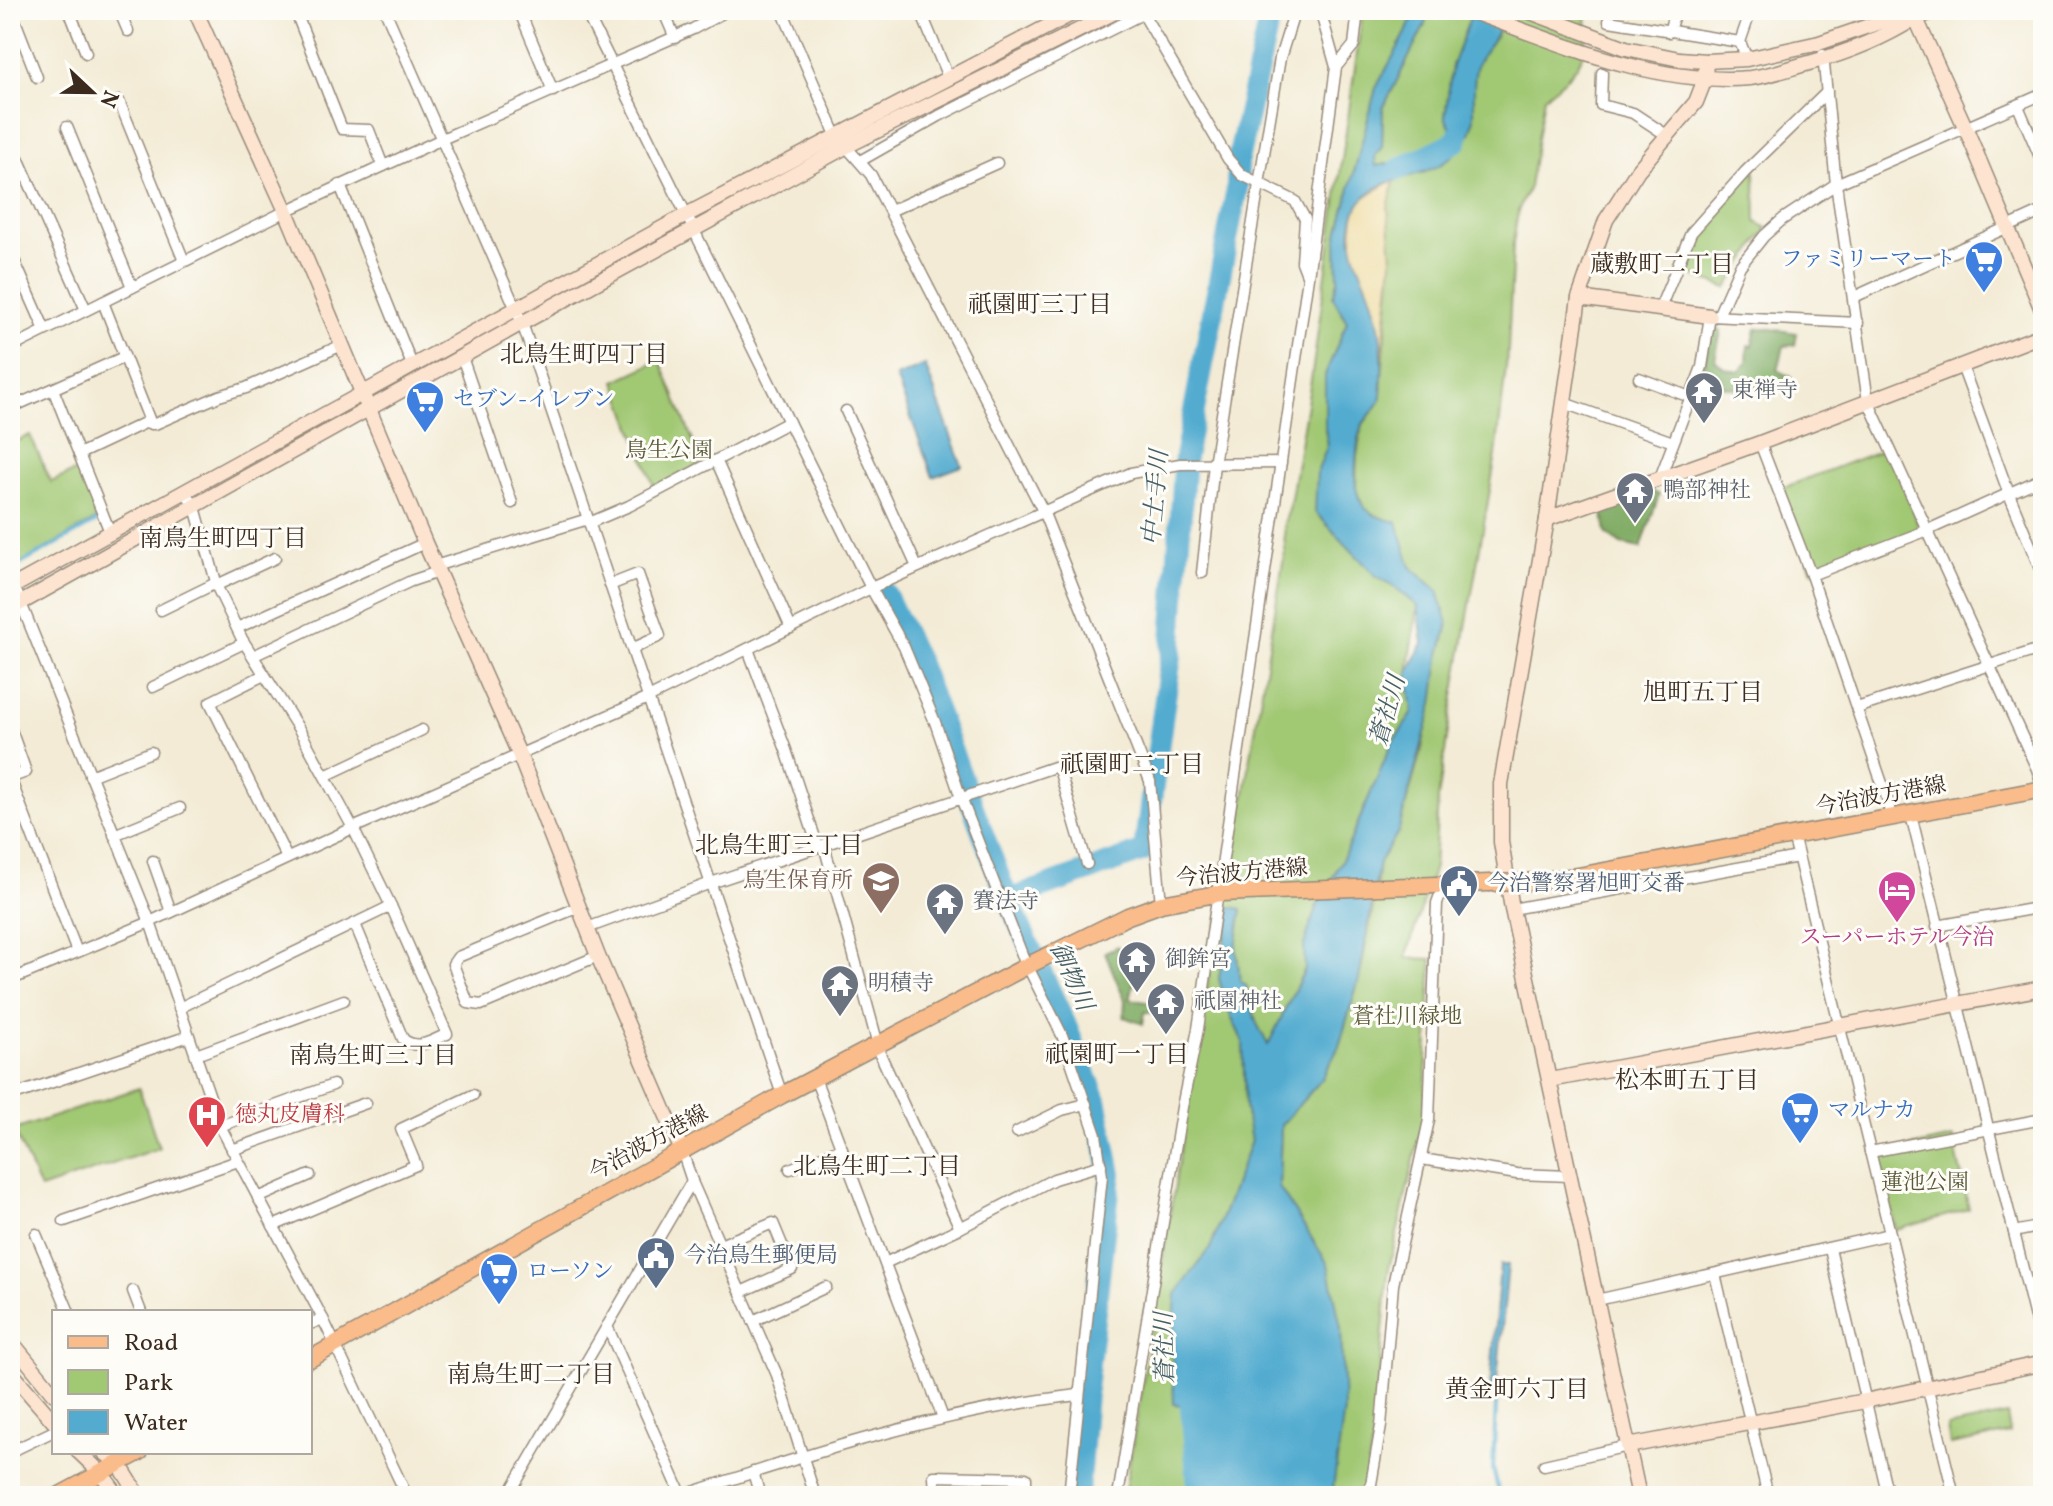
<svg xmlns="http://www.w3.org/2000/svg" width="2053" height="1506" font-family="Vollkorn,'Noto Serif JP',serif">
<rect width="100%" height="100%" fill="#fdfcf7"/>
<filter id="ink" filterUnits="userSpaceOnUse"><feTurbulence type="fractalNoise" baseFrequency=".0125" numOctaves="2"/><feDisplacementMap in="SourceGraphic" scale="16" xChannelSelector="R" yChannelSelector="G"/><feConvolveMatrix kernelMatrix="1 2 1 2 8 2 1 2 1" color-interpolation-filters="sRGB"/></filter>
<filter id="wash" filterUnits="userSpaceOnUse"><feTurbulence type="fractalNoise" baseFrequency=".006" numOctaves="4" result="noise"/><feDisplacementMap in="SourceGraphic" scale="32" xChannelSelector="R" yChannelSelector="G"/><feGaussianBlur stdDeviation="1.8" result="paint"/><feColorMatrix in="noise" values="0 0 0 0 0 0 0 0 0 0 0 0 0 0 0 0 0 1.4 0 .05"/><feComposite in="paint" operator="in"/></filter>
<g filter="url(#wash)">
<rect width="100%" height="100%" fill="#f3ebd5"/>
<g fill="#a1c873" stroke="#6e7948" stroke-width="2">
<path d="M1363 10H1415L1406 33 1376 88 1337 238 1338 280 1333 297 1347 322 1325 375V429L1328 444 1317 473 1349 544 1375 575 1395 587 1418 606 1408 673 1413 713 1392 743 1344 856 1316 908 1304 945 1305 968 1268 1046 1256 1022 1246 985 1240 981 1236 947 1242 909 1230 908 1219 979 1227 1007 1243 1042 1245 1107 1251 1141 1210 1249 1176 1294 1174 1403 1191 1408 1198 1489 1196 1496H1124L1220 908 1231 877 1285 550 1284 523 1289 510 1312 374Z"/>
<path d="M1429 10H1473L1452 66 1445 116 1453 133 1426 157 1375 166V155L1382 147 1383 108 1424 27Z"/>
<path d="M1504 10H1573L1586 14C1590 59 1577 71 1544 97L1529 187 1518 211 1513 244 1508 350 1496 455 1449 725 1438 799 1434 867 1406 958 1432 959 1424 1116 1388 1273 1375 1426 1363 1496H1331L1279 1187 1281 1125 1322 1079 1339 1046 1359 979 1376 893 1379 862 1398 832 1422 749 1439 658 1448 624 1438 591 1411 567 1381 518 1364 509 1356 490 1357 457 1362 426 1380 401 1392 261 1388 206 1395 179 1426 172 1458 150 1471 65 1496 36Z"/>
<path d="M1755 169 1756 222 1767 228 1727 288 1680 271 1696 235Z"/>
<path d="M660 360 702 463 655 489 615 381Z"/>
<path d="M30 435 51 482 81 469 100 517 10 569V444Z"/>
<path d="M1889 447 1918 525 1916 531 1812 571 1780 489Z"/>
<path d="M139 1088 159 1148 40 1189 14 1130Z"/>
<path d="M1953 1138 1969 1209 1896 1230 1879 1154Z"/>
<path d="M2007 1415 2010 1433 1950 1445 1947 1427Z"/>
</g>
<g fill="#80ac65" stroke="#5e6b42" stroke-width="2">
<path d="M1712 328 1721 330 1715 360 1724 368 1739 372 1747 362 1748 345 1752 346 1756 329 1766 328 1797 333 1795 345 1784 346 1778 370 1791 377 1796 389H1738L1700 382Z"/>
<path d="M1648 488 1659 495 1641 548 1621 544 1606 533 1602 507Z"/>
<path d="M1118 946 1135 979 1130 999 1156 1004 1159 987 1163 991 1160 1014 1145 1012 1143 1024 1124 1017 1125 1001 1105 952Z"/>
</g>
<path fill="#eeda9e" stroke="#94825e" stroke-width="2" d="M1395 179 1388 207 1392 261 1382 357 1372 299 1351 251 1354 216 1360 200Z"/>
<g fill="#53acd0" stroke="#476b77" stroke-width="2">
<path d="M1415 10H1429L1424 27 1383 108 1382 147 1375 155 1376 166 1432 156 1453 133 1445 117 1452 66 1473 10H1505C1502 19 1499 30 1494 38 1489 48 1477 58 1476 69 1468 111 1488 129 1446 161 1419 182 1368 174 1355 213 1343 248 1363 268 1372 299 1378 317 1382 340 1382 359 1382 371 1383 390 1380 401 1376 410 1366 417 1362 426 1357 439 1353 479 1357 492 1362 513 1378 518 1397 522L1411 567 1438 591 1448 624 1439 658 1433 704 1398 832 1379 862 1359 979 1339 1046 1322 1079 1281 1125 1279 1187 1328 1264 1341 1328 1344 1411 1332 1496H1196L1198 1489 1191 1407 1174 1404 1172 1348 1176 1294 1210 1249 1251 1141 1245 1107 1243 1042 1227 1007 1219 979 1230 907 1242 909 1236 947 1240 981 1246 985 1256 1022 1268 1045 1305 969 1304 945 1316 908 1344 856 1392 743 1413 713 1408 673 1423 643 1418 606 1395 587 1375 575 1315 512 1317 473 1328 444 1325 429V375L1347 322 1333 297 1338 280 1337 238 1376 88 1406 33Z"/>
<path d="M925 365 962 466 933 477 896 377Z"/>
<path d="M1500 1265H1508L1496 1390 1490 1389Z"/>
</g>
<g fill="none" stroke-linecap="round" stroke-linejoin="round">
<g stroke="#53acd0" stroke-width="4">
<path d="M10 570 99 520"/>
<path d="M1497 1384 1493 1469 1500 1496"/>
</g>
<g stroke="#53acd0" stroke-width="22">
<path d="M1399 169 1457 141 1458 136"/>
<path d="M885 593 919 664 1008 900 1064 1021 1096 1100 1111 1174 1087 1380 1078 1496"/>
<path d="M1008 900 1144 851 1171 655 1185 457 1237 188 1238 160 1271 10"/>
<path d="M1189 1386 1199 1496"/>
</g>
</g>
</g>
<g filter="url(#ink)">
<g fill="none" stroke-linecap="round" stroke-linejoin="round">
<defs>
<g id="street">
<path d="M11 10 37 77"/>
<path d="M69 10 86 53"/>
<path d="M119 10 128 31"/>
<path d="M295 10 342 129 369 130 383 166"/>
<path d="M385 10 522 323 782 1095"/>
<path d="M519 10 553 91"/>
<path d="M585 10 871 588 904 647 935 722 961 798 1023 957 1062 1035 1096 1135 1102 1176 1069 1496"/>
<path d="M663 10 675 38"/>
<path d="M782 10 836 135 871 175 1043 511 1150 781 1161 904"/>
<path d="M920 10 948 77"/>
<path d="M1141 10 1228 159 1242 175 1295 201 1305 219 1302 262 1307 275"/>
<path d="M1609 21 1740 42"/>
<path d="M1669 32 1675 10"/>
<path d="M1823 55 1836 184 1868 401 2037 769 2043 788"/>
<path d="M1747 59 1740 42 1751 10"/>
<path d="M1336 67 1354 45 1358 10"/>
<path d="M1602 73 1601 105 1633 113 1668 136"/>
<path d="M119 101 184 261"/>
<path d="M2018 106 2043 164"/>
<path d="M67 127 132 287"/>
<path d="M10 140 86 310"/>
<path d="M860 161 939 116 1150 10"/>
<path d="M340 185 412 365"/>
<path d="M890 211 997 163"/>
<path d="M10 251 45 330"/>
<path d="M1854 297 2043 211"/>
<path d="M103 302 151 424H155L219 396 246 388 342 345"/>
<path d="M1660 308 1691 233 1745 172 1827 92"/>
<path d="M1718 316 1740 266 1764 236 1783 219 1836 184 2043 94"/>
<path d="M10 348 286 211 442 139 693 29 728 10"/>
<path d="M462 357 512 503"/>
<path d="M1962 366 2009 494 2043 576"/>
<path d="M1639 378 1690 397"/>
<path d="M53 389 110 532"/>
<path d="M1564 403 1673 442"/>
<path d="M10 408 124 357"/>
<path d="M846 411 917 567"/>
<path d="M1760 443 1811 575 1887 798 1891 818"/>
<path d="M79 454 149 421"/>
<path d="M716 460 791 628"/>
<path d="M1660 478 1702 367 1710 316 1858 323"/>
<path d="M589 523 629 506 789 422"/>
<path d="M435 566 588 519"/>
<path d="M1202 573 1214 464 1259 184 1280 58 1295 10"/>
<path d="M1811 575 1928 530 2043 478"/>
<path d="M217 585 275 558"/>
<path d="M610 585 638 574 660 636 632 649"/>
<path d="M14 586 150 922 220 1126 323 1319 407 1496"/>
<path d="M161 610 216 583"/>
<path d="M237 628 425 543"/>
<path d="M748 649 786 750 818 847"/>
<path d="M253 656 411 581 438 572"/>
<path d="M264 675 210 702 287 858"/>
<path d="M153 687 244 643"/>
<path d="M1857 708 2043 648"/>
<path d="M10 727 26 772 10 778 77 952"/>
<path d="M90 776 151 752"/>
<path d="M325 776 422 730"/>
<path d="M1911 815 2043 1350"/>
<path d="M114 835 180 808"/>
<path d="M1793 835 1954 1496"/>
<path d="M824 845 881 1056 960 1228"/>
<path d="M153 861 171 912"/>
<path d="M579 907 458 957 453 964 468 1003 481 1005 598 956"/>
<path d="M1512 909 1798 857"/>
<path d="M355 924 403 1039C417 1051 432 1041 447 1034L391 906"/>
<path d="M1937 926 2043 907"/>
<path d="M587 928 711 883 1054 767 1059 769 1087 864"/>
<path d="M10 980 150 922 353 828 648 698 871 588 1131 473 1180 464 1281 463"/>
<path d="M179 1008 391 906 353 828 300 731 242 639 218 589 195 507 185 491"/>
<path d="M196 1055 344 1000"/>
<path d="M815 1078 943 1418"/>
<path d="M14 1095 189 1036"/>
<path d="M220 1126 333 1085"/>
<path d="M1017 1132 1062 1110 1086 1104"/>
<path d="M232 1150 366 1103"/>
<path d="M682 1151 693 1184 777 1375 815 1496"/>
<path d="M1870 1152 2043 1119"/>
<path d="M1421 1159 1517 1174 1570 1176"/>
<path d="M790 1169 842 1148"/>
<path d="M258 1198 310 1175"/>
<path d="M64 1221 238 1161"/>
<path d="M273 1226 416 1165 401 1129 473 1095"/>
<path d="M2014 1232 2043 1226"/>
<path d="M36 1234 69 1312"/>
<path d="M720 1245 773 1223 792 1269 741 1292"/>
<path d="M1830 1249 1888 1496"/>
<path d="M885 1263 960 1228 1054 1179 1101 1165"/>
<path d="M1715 1274 1768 1496"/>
<path d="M133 1291 141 1312"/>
<path d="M1597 1300 1890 1234"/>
<path d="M753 1321 826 1287"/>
<path d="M310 1324 323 1319"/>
<path d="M607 1326 682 1496"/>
<path d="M10 1452 54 1431"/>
<path d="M1544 1465 1628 1446"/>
<path d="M753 1472 760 1496"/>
<path d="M508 1496 692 1181"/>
<path d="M681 1496C811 1453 941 1411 1078 1395"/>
<path d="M935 1496 934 1476 1026 1478V1496"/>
<path d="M1118 1496 1182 1107 1198 1029 1308 277 1336 67 1320 10"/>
<path d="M1369 1496 1381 1426 1393 1285 1429 1120 1437 903 1444 884"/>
</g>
<g id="secondary">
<path d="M195 10 286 211 425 543 519 754 598 956 682 1151"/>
<path d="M1467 10C1558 42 1652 86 1750 78 1769 76 1790 68 1809 63 1847 53 1882 39 1915 18"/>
<path d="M1525 10 1626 48 1679 59 1706 61 1747 59 1819 43 1880 22 1915 18 1939 10"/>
<path d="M1912 10 1966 129 2043 312"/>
<path d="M1579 298 1710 316"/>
<path d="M1547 519 1760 443 2034 338 2043 336"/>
<path d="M10 588 688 214 1079 10"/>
<path d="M10 609 522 323 847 146 1119 10"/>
<path d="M1550 1080 2043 988"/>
<path d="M10 1340 54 1394"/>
<path d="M10 1371 54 1422"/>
<path d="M1628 1446 1865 1401 2043 1363"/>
<path d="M79 1452 101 1473 118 1496"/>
<path d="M104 1452 119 1464 139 1496"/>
<path d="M1639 1496 1512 909 1501 842V784L1547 519 1579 298 1606 220 1638 170 1696 102 1705 79 1706 61"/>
</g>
<g id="primary">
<path d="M1526 882 1578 876 2043 789"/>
<path d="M310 1359 782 1095 1029 965 1128 916 1161 904 1222 893 1489 883"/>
<path d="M58 1496 140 1452"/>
</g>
</defs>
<use href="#street" stroke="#978a7a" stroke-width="13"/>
<use href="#secondary" stroke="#978a7a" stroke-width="17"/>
<use href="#primary" stroke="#978a7a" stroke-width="19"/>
<use href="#street" stroke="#fff" stroke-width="10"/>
<use href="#secondary" stroke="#fde4d0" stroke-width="14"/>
<use href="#primary" stroke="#f9bc8a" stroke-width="16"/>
<defs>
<path id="primary-bridge" d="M1489 883 1526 882"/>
</defs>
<use href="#primary-bridge" stroke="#978a7a" stroke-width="19" stroke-linecap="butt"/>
<use href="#primary-bridge" stroke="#f9bc8a" stroke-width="16"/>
</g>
</g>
<defs>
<symbol id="supermarket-pin" viewBox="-11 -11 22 30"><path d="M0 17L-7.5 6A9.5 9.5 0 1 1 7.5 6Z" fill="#3f7fe0" stroke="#fdfcf7"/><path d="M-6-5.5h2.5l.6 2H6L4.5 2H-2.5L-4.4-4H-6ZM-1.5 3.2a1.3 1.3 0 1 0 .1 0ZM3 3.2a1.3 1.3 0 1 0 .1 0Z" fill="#fff"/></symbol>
<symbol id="temple-pin" viewBox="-11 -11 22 30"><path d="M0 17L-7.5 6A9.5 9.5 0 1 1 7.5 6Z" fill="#6b7280" stroke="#fdfcf7"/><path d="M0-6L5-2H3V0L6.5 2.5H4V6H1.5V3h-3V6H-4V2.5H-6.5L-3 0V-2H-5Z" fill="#fff"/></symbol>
<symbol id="school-pin" viewBox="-11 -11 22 30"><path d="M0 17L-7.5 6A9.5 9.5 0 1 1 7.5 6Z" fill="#8d6e63" stroke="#fdfcf7"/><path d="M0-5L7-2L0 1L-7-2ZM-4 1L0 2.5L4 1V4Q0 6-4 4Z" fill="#fff"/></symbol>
<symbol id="civic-pin" viewBox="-11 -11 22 30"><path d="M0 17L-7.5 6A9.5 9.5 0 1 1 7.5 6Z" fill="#5c6f8a" stroke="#fdfcf7"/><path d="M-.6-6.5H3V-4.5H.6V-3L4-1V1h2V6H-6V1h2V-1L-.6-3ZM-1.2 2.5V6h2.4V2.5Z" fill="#fff"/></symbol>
<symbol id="hotel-pin" viewBox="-11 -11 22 30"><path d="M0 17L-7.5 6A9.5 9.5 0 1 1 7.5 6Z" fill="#d1479c" stroke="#fdfcf7"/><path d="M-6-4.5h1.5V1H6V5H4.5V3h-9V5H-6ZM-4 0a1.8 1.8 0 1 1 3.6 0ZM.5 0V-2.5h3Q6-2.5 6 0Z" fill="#fff"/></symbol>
<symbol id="hospital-pin" viewBox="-11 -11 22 30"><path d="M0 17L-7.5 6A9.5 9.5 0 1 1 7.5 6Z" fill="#e0444e" stroke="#fdfcf7"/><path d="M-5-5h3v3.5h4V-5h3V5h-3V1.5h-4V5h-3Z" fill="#fff"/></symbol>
</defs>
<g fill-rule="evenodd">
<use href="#supermarket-pin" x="1962" y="238" width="44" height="60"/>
<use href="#temple-pin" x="1682" y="369" width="44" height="60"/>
<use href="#supermarket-pin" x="403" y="378" width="44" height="60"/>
<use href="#temple-pin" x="1613" y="469" width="44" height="60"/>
<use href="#school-pin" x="859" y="859" width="44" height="60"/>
<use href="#civic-pin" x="1437" y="862" width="44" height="60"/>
<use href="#hotel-pin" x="1875" y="868" width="44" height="60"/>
<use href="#temple-pin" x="923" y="880" width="44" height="60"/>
<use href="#temple-pin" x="1115" y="938" width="44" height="60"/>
<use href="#temple-pin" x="818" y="962" width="44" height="60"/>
<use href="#temple-pin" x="1144" y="980" width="44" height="60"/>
<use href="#supermarket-pin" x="1778" y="1089" width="44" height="60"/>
<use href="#hospital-pin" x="185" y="1093" width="44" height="60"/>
<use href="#civic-pin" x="634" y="1234" width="44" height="60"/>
<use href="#supermarket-pin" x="477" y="1250" width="44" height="60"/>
</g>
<g text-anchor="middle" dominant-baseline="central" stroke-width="6" stroke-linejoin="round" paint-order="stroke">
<g font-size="22" fill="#366cbe" stroke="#fdfcf7" text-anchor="start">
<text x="1956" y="260" text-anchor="end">ファミリーマート</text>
<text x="453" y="400">セブン-イレブン</text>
<text x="1828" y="1111">マルナカ</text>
<text x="527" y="1272">ローソン</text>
</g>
<g font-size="22" fill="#5b616d" stroke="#fdfcf7" text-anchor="start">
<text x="1732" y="391">東禅寺</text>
<text x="1663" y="491">鴨部神社</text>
<text x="973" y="902">賽法寺</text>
<text x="1165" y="960">御鉾宮</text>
<text x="868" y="984">明積寺</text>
<text x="1194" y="1002">祇園神社</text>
</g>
<g font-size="22" fill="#5a5938" stroke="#fdfcf7">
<text x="669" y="451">鳥生公園</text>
<text x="1407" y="1017">蒼社川緑地</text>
<text x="1925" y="1183">蓮池公園</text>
</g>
<g font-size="22" fill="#3b2a1e" stroke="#fdfcf7">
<text transform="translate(1881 797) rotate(-10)">今治波方港線</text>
<text transform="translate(1242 874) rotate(-5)">今治波方港線</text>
<text transform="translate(649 1144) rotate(-29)">今治波方港線</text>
</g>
<g font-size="22" fill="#785e54" stroke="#fdfcf7" text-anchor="end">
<text x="853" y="881">鳥生保育所</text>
</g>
<g font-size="22" fill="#4e5e75" stroke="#fdfcf7" text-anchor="start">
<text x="1487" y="884">今治警察署旭町交番</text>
<text x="684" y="1256">今治鳥生郵便局</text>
</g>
<g font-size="22" fill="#b23c85" stroke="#fdfcf7">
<text x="1897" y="938">スーパーホテル今治</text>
</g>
<g font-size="22" fill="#be3a42" stroke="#fdfcf7" text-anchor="start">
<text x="235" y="1115">徳丸皮膚科</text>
</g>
<g font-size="24" fill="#3b2a1e" stroke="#fdfcf7">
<text x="1662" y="266">蔵敷町二丁目</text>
<text x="1040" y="306">祇園町三丁目</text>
<text x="584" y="356">北鳥生町四丁目</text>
<text x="223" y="540">南鳥生町四丁目</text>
<text x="1703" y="694">旭町五丁目</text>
<text x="1132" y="766">祇園町二丁目</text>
<text x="779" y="847">北鳥生町三丁目</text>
<text x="1117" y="1056">祇園町一丁目</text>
<text x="373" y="1057">南鳥生町三丁目</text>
<text x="1687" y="1082">松本町五丁目</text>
<text x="877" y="1168">北鳥生町二丁目</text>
<text x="531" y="1376">南鳥生町二丁目</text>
<text x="1517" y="1391">黄金町六丁目</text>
</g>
<g font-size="24" font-style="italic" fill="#455e65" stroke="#fdfcf7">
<text transform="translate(1157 498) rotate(-85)">中土手川</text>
<text transform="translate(1389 711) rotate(-74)">蒼社川</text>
<text transform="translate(1070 977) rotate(66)">御物川</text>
<text transform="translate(1166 1348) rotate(-91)">蒼社川</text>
</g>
</g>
<rect width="2053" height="1506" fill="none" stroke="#fdfcf7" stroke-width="40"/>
<rect x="52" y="1310" width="260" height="144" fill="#fdfcf7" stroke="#afa8a0" stroke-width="2"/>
<rect x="68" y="1336" width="40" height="12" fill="#f9bc8a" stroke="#afa8a0" stroke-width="2"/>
<text x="124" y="1350" font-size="24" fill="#3b2a1e">Road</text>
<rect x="68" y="1370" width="40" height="24" fill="#a1c873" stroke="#afa8a0" stroke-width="2"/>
<text x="124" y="1390" font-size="24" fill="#3b2a1e">Park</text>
<rect x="68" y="1410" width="40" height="24" fill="#53acd0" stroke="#afa8a0" stroke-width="2"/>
<text x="124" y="1430" font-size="24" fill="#3b2a1e">Water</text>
<g transform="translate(92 92) rotate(112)" stroke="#fdfcf7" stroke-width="6" paint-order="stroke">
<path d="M0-6L14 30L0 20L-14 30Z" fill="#3b2a1e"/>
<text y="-12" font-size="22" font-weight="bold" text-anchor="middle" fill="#3b2a1e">N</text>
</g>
</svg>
